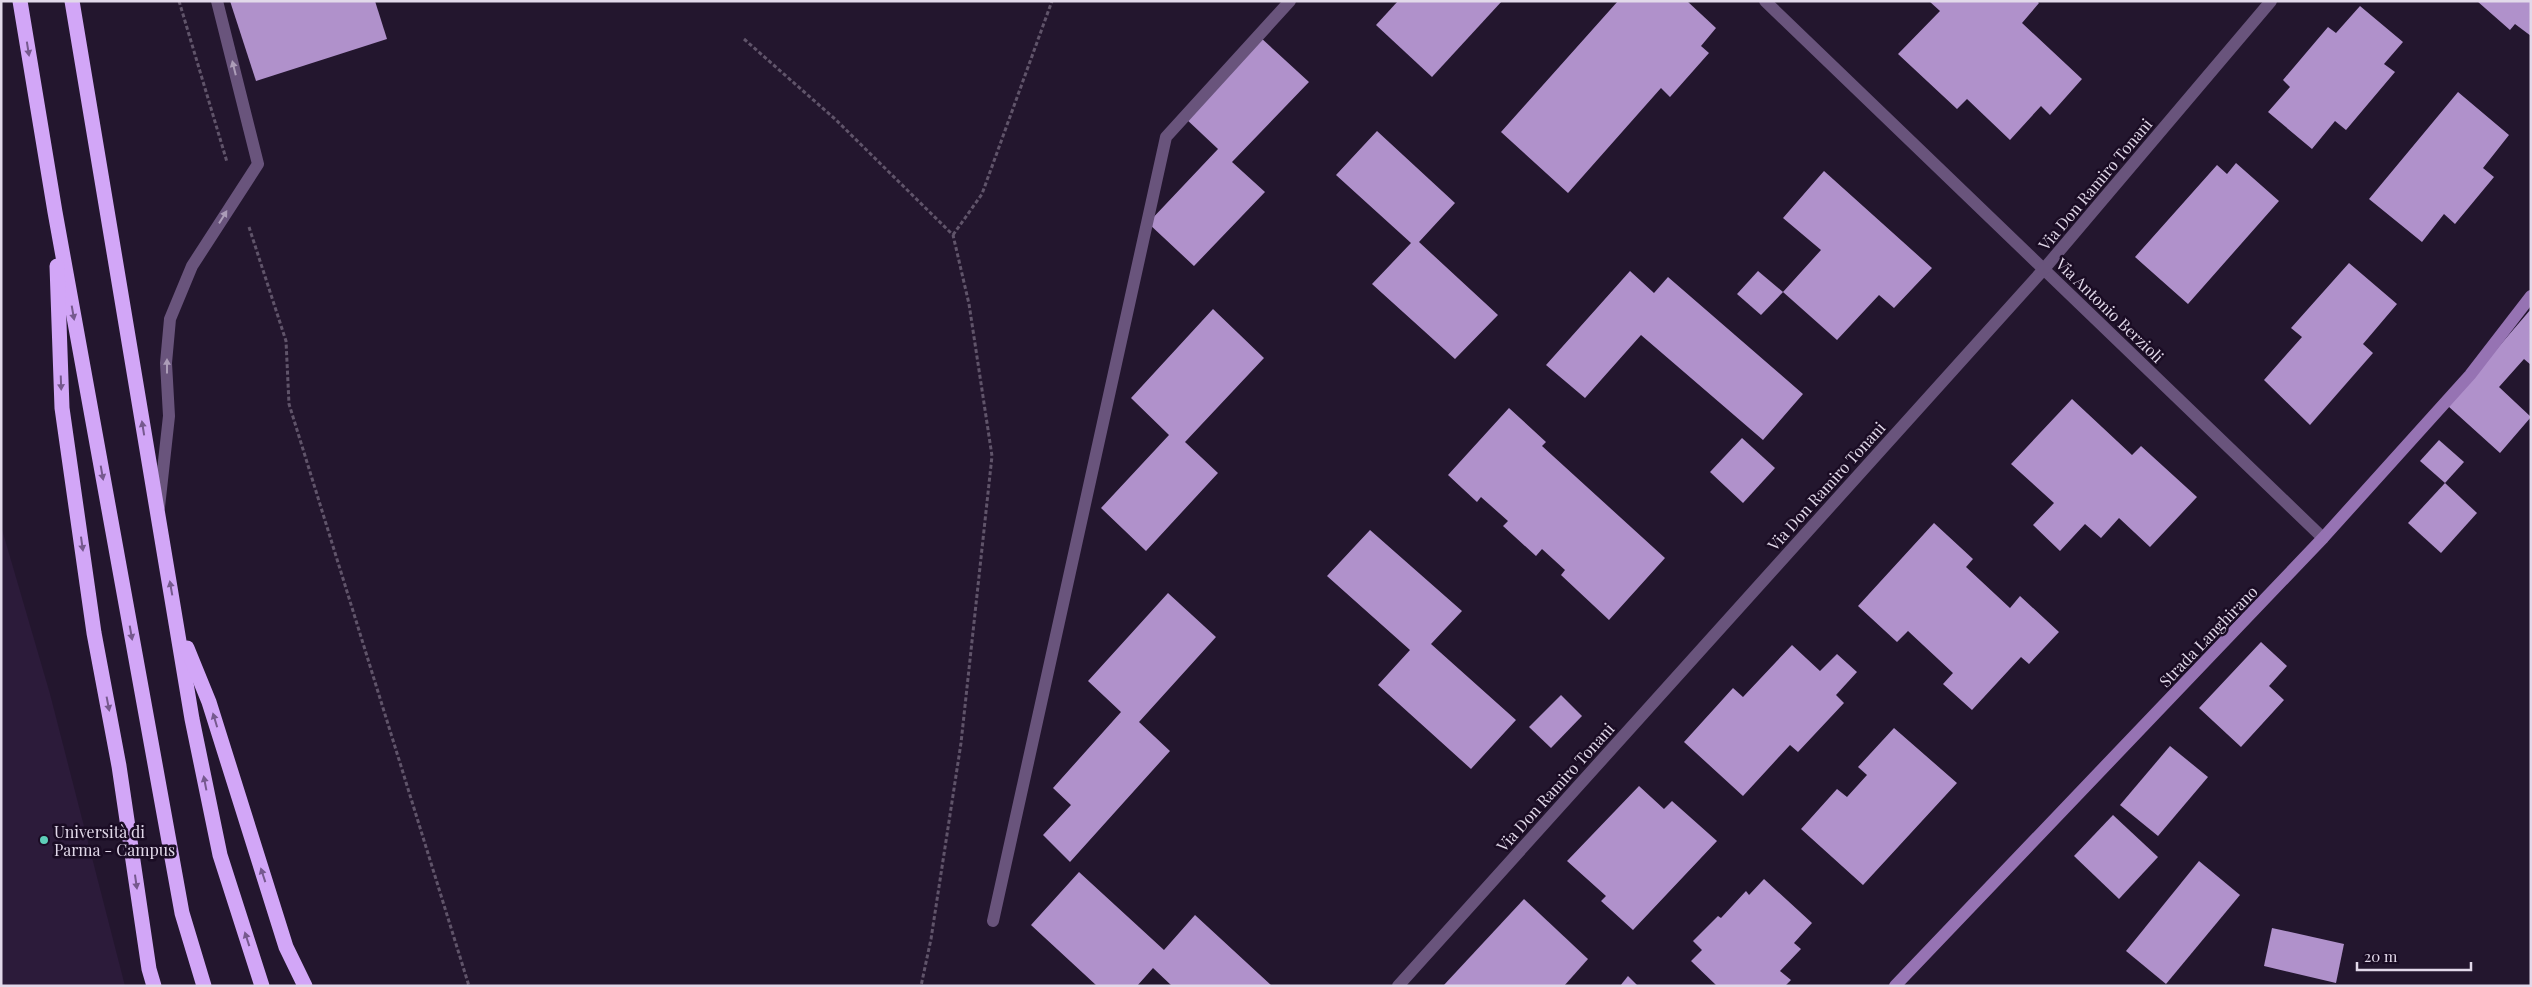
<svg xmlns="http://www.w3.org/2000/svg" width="2532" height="987" font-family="'Playfair Display',serif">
<rect width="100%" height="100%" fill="#23162e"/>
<path fill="#2c1b3a" d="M1 526 50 694 125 986H1Z"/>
<g fill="#b091cb">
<path d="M230 1H375L387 39 256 81Z"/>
<path d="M1398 1H1502L1432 77 1376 25Z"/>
<path d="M1618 1H1687L1716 28 1701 46 1709 53 1670 97 1661 88 1568 193 1501 132Z"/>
<path d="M1929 1H2037L2039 3 2022 23 2082 79 2050 115 2041 106 2010 140 1967 99 1957 109 1898 54 1940 11Z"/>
<path d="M2477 1H2531V36L2515 24 2510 30Z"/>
<path d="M2360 6 2403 42 2384 64 2395 72 2346 130 2335 121 2312 149 2268 112 2290 87 2283 80 2328 27 2336 33Z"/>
<path d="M1260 37 1309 82 1232 162 1265 192 1194 266 1148 223 1218 149 1184 117Z"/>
<path d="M2458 92 2509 135 2483 168 2494 177 2455 224 2444 214 2422 242 2369 199Z"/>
<path d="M1377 131 1455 203 1419 242 1498 315 1455 359 1372 284 1411 243 1336 175Z"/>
<path d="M2236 163 2279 201 2188 304 2135 257 2217 165 2227 174Z"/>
<path d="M1824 171 1932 268 1894 308 1879 295 1837 340 1783 292 1821 250 1783 218Z"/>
<path d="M2349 263 2397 304 2363 344 2373 353 2310 425 2264 380 2302 337 2291 328Z"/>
<path d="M1630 271 1654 293 1668 277 1803 394 1763 440 1641 335 1585 398 1546 365Z"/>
<path d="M1758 271 1783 292 1761 315 1737 294Z"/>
<path d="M1213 309 1264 358 1185 442 1218 473 1146 551 1101 508 1169 435 1131 398Z"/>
<path d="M2531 309V365L2524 359 2499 387 2531 417 2500 453 2448 406Z"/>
<path d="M2072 399 2132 455 2141 446 2197 497 2150 547 2119 518 2101 538 2085 524 2060 551 2033 525 2054 503 2011 464Z"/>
<path d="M1509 408 1546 442 1542 446 1665 558 1609 620 1561 575 1565 570 1542 549 1536 556 1503 526 1508 521 1481 497 1477 502 1448 475Z"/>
<path d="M1742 438 1775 468 1743 503 1710 472Z"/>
<path d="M2439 440 2464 462 2445 483 2420 461Z"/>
<path d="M2445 483 2477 513 2441 553 2408 523Z"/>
<path d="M1934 523 1973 559 1966 567 2010 608 2020 596 2059 632 2029 664 2021 657 1972 710 1943 684 1953 673 1908 631 1897 642 1858 606Z"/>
<path d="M1370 530 1462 611 1431 644 1516 720 1471 769 1378 685 1410 650 1327 576Z"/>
<path d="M1168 593 1216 637 1139 722 1170 751 1070 862 1043 835 1071 805 1053 788 1121 712 1088 681Z"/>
<path d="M2261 642 2287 666 2269 686 2284 700 2241 747 2199 708Z"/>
<path d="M1792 645 1820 671 1837 654 1857 672 1836 695 1844 703 1798 752 1790 745 1743 796 1684 742 1733 688 1743 697Z"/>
<path d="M1561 695 1582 716 1551 748 1529 727Z"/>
<path d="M1894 728 1957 783 1863 885 1801 829 1837 789 1847 797 1867 775 1858 767Z"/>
<path d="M2170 746 2208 777 2158 836 2120 805Z"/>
<path d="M1639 786 1664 809 1672 801 1717 841 1633 930 1601 901 1606 896 1567 861Z"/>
<path d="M2113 815 2158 857 2119 899 2074 856Z"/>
<path d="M2199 861 2240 895 2166 984 2126 951Z"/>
<path d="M1079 872 1164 950 1195 915 1272 986H1172L1153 968 1137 986H1097L1031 925Z"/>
<path d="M1764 879 1812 923 1794 943 1801 949 1780 971 1791 980 1785 986H1717L1691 961 1702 950 1693 941 1718 916 1721 918 1746 891 1749 895Z"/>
<path d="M1524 899 1588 959 1564 986H1443Z"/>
<path d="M2272 928 2344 944 2336 983 2264 966Z"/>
<path d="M1628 976 1638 986H1620Z"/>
</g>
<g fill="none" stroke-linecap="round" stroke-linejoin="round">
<g stroke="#60546a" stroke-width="3" stroke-dasharray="4 2.5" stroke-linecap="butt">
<path d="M179 1 227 162"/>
<path d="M744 39 835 119 953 235 969 304 992 456 961 743 931 939 921 986"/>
<path d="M249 227 286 341 289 404 469 986"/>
<path d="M953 235 982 194 1052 1"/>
</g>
<path stroke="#69547c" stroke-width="12" d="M159 507 169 416 166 363 170 319 192 266 258 164 217 1"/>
<g stroke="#69547c" stroke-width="12">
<path d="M1765 1 2323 538"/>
<path d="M993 921 1166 137 1290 1"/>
<path d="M1398 986 2044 269 2271 1"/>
</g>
<path stroke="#9673b3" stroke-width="12" d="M1895 986 2323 538 2470 375 2531 296"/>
<g stroke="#d2a6f7" stroke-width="15">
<path d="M20 1 55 212 182 913 204 986"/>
<path d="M72 1 192 719 220 855 262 986"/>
<path d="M57 266 62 408 94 633 119 766 149 969 154 986"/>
<path d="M187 648 209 702 286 947 305 986"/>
</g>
</g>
<defs><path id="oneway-solid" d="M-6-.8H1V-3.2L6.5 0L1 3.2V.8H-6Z" transform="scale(1.25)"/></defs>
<g fill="#76598e">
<use href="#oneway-solid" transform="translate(28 49) rotate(81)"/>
<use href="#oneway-solid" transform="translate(73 313) rotate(80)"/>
<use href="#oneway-solid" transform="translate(61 383) rotate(88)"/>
<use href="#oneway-solid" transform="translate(143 428) rotate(-99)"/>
<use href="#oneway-solid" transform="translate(102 473) rotate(80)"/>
<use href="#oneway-solid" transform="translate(82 544) rotate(82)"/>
<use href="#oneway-solid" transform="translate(171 588) rotate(-100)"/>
<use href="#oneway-solid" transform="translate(131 633) rotate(80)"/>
<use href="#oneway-solid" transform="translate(108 704) rotate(79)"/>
<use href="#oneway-solid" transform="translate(215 720) rotate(-107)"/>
<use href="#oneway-solid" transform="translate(205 783) rotate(-101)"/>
<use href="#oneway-solid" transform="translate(263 875) rotate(-108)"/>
<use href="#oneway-solid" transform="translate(136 882) rotate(82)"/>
<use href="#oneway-solid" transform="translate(247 939) rotate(-108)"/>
</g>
<g fill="#ac9db8">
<use href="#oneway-solid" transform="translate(234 68) rotate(-104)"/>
<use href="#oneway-solid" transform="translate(223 217) rotate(-58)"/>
<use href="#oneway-solid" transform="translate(167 366) rotate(-90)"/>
</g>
<circle fill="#5eceb8" stroke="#1a0c24" stroke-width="2" cx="44" cy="840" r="5"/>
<g text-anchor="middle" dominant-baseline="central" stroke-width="5" stroke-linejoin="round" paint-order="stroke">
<g font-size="16" fill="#e2d9ea" stroke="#1a0c24">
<text transform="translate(2095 184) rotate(-50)">Via Don Ramiro Tonani</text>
<text transform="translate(2110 310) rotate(44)">Via Antonio Berzioli</text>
<text transform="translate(1826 486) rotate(-48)">Via Don Ramiro Tonani</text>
<text transform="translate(2208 636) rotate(-46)">Strada Langhirano</text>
<text transform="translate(1555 787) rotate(-48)">Via Don Ramiro Tonani</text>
</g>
<g font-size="16" fill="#e2d9ea" stroke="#1a0c24" text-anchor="start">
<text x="54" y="831">Università di<tspan x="54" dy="18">Parma - Campus</tspan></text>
</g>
</g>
<rect width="2532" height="987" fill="none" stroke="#e2d9ea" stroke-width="5"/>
<path d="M2357 962v8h114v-8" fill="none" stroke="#e2d9ea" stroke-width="2.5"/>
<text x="2364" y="962" font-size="15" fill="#e2d9ea" stroke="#1a0c24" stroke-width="4" paint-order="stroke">20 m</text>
</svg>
